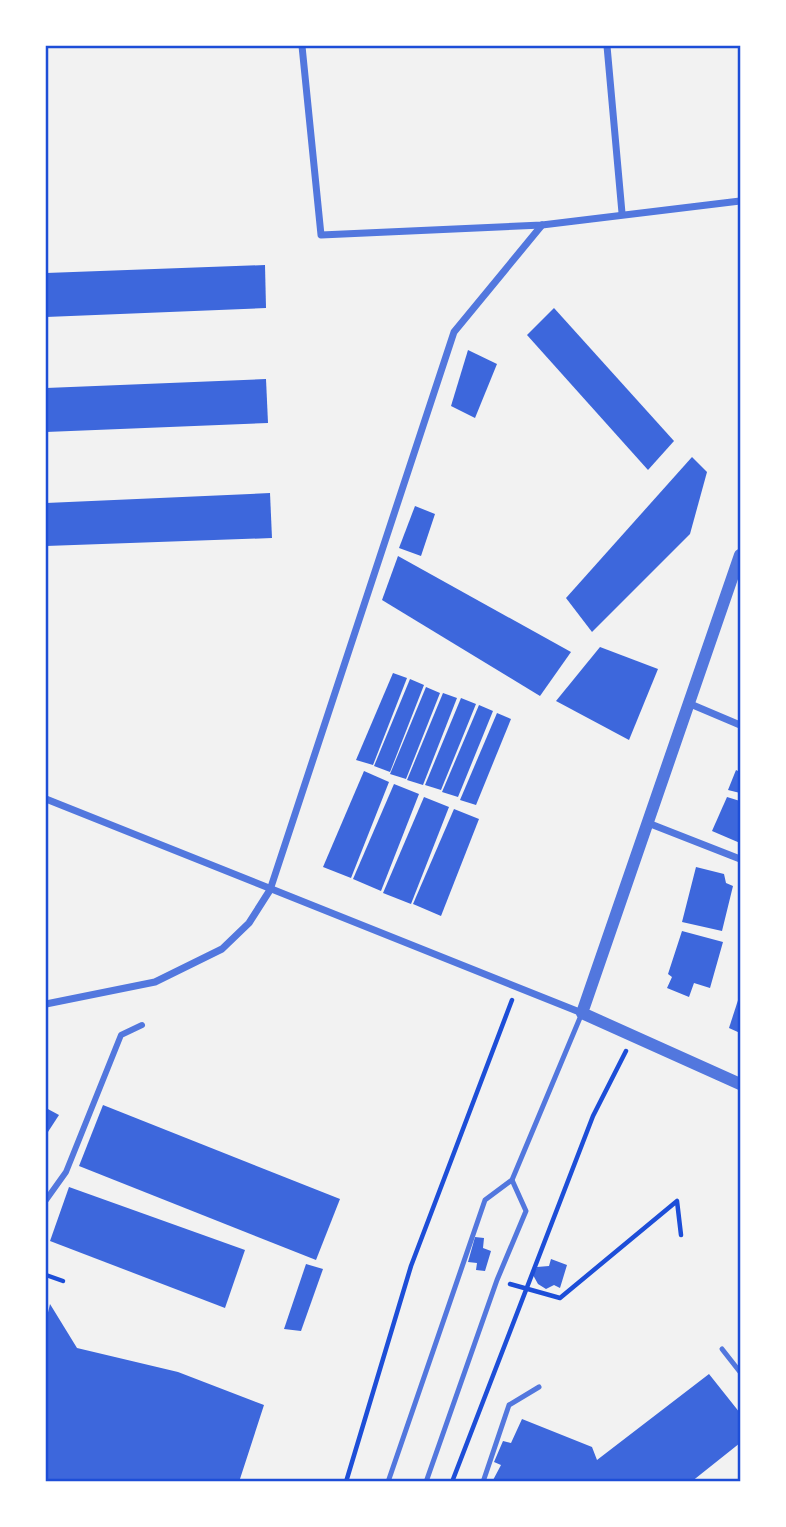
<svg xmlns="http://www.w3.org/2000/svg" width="786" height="1527" font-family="'Zilla Slab',serif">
<rect width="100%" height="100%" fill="#f2f2f2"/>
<g fill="#3d67dc">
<path d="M265 265 266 308 46 317V273Z"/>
<path d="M554 308 674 441 648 470 527 335Z"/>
<path d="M468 350 497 364 475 418 451 406Z"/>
<path d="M266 379 268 423 46 432V388Z"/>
<path d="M692 457 707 472 690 534 592 632 566 598Z"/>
<path d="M270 493 272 538 46 546V503Z"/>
<path d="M415 506 435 514 421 556 399 548Z"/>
<path d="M398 556 571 652 540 696 382 600Z"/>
<path d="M600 647 658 669 629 740 556 701Z"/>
<path d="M393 673 407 678 373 765 356 760Z"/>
<path d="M410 679 424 685 390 772 374 766Z"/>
<path d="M426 687 440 693 406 779 390 774Z"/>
<path d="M443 693 457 698 423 785 407 780Z"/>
<path d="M461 698 476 704 441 790 425 785Z"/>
<path d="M479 705 493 711 458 797 442 792Z"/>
<path d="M497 713 511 719 476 805 460 800Z"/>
<path d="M736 770 740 772V793L728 790Z"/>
<path d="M364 771 389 782 351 878 323 867Z"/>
<path d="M394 784 419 794 381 891 353 879Z"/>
<path d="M424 797 449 807 411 904 383 893Z"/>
<path d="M727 797 740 801V843L712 831Z"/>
<path d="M454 809 479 819 441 916 413 904Z"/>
<path d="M696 867 724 874 726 883 733 886 722 931 682 922Z"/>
<path d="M682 931 723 942 710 988 694 983 689 997 667 988 672 977 668 974Z"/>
<path d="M740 994V1033L729 1028Z"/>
<path d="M103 1105 340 1199 316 1260 79 1166Z"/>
<path d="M46 1108 59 1115 46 1135Z"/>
<path d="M69 1187 245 1250 225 1308 50 1241Z"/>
<path d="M475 1237 484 1238 483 1248 491 1251 485 1271 476 1270 477 1263 468 1262Z"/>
<path d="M551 1259 567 1265 560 1288 554 1285 546 1289 538 1284 533 1275 537 1267 549 1266Z"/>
<path d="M306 1264 323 1269 301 1331 284 1329Z"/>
<path d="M50 1304 77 1348 178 1372 264 1405 239 1482H46V1321Z"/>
<path d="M709 1374 740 1413V1443L691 1482H492L501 1465 494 1462 503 1441 511 1443 522 1419 592 1447 597 1460Z"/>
</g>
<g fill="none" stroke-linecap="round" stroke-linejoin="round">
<g stroke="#1d4ed8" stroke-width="4.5">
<path d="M46 1275 63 1281"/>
<path d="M510 1284 560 1298 677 1201 681 1235"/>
<path d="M346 1482 411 1266 512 1000"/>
<path d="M452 1482 593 1116 626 1051"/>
</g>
<g stroke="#5277de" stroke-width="5">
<path d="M722 1349 740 1372"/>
<path d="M388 1482 485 1200 512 1180"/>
<path d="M426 1482 497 1280 526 1211 512 1180 582 1013"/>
<path d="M483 1482 509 1405 539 1387"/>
</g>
<path stroke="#5277de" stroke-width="6" d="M46 1200 66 1172 121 1035 142 1025"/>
<g stroke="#5277de" stroke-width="7">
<path d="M302 46 321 235 542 225 740 201"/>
<path d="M607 46 622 213"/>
<path d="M688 703 740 725"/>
<path d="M46 799 582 1013"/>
<path d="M648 823 740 859"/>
<path d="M46 1004 155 982 222 949 249 923 270 890 454 332 542 225"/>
</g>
<path stroke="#5277de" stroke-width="12" d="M740 555 582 1013 740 1084"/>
</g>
<rect width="786" height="1527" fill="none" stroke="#ffffff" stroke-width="94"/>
<rect x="47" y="47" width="692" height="1433" fill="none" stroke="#1d4ed8" stroke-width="2.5"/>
</svg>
